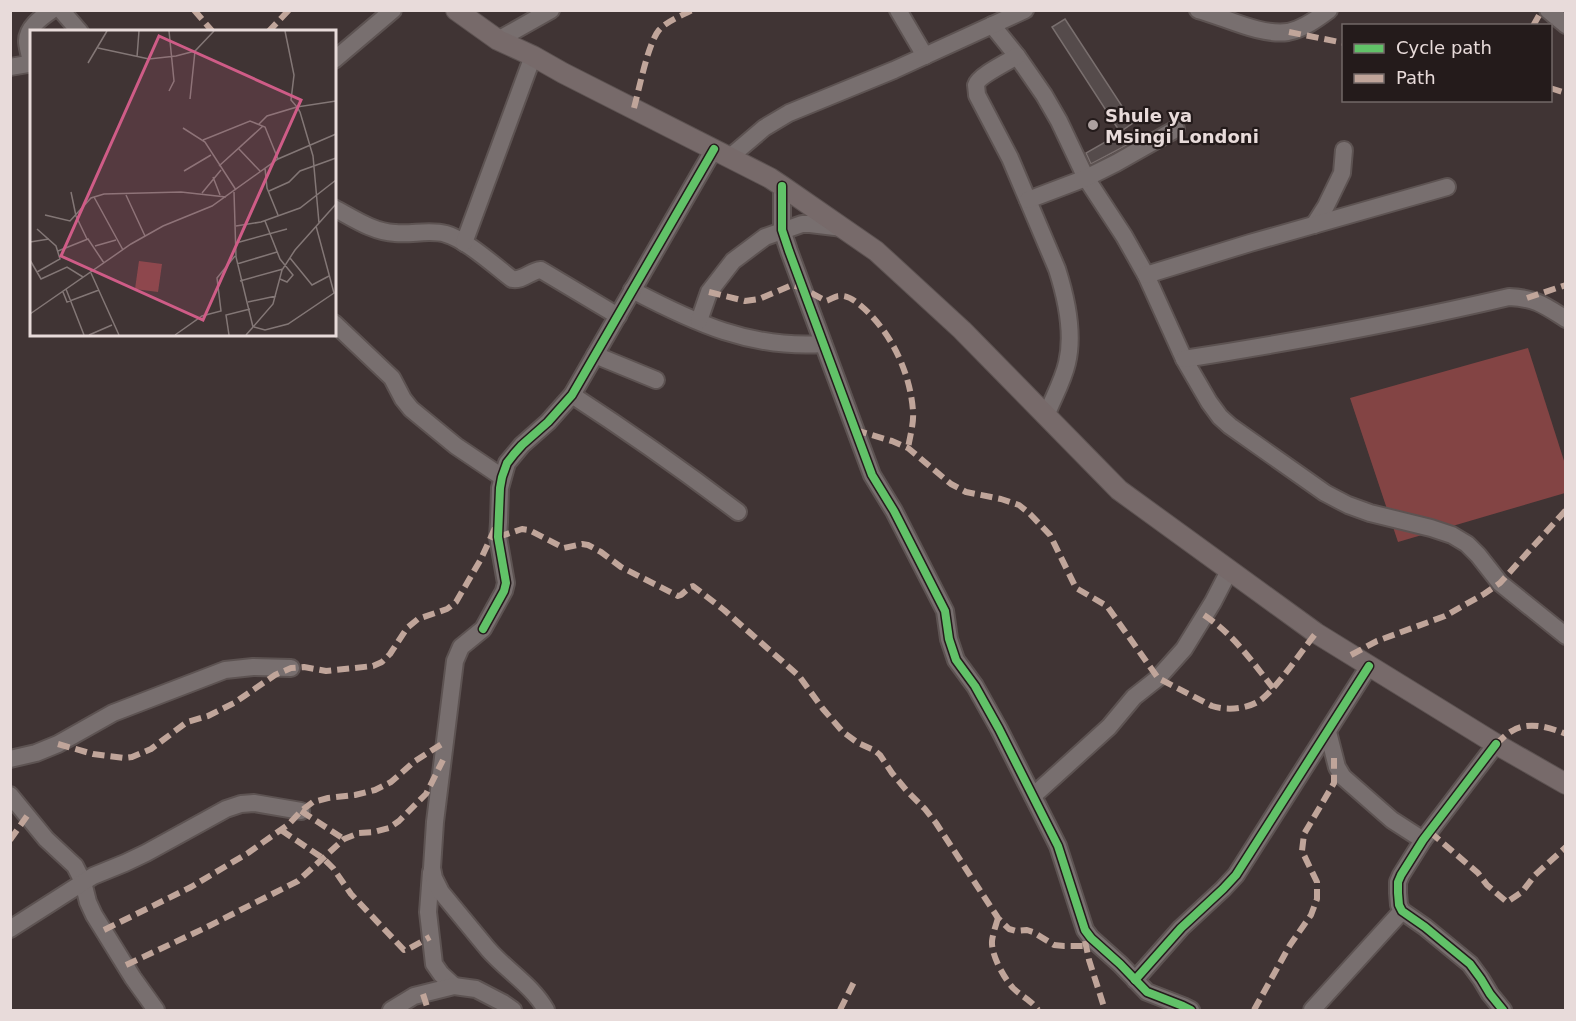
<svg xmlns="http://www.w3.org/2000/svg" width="1576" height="1021" font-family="'DejaVu Sans',sans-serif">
<rect width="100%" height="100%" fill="#403434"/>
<path fill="#834444" d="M1528 348 1565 464V493L1398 542 1350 398Z"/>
<g fill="#554b4b" stroke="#796f6e" stroke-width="1.5">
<path d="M1065 19 1133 123 1120 132 1052 27Z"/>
<path d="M1121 133 1127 145 1091 164 1086 153Z"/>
</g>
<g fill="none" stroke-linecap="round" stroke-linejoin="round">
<defs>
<g id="minor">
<path d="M61 10 80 32"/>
<path d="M898 10 925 56"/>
<path d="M1198 10C1225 17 1260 36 1288 32 1303 29 1317 19 1329 10"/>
<path d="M1548 10 1566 25"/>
<path d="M992 25 1017 56 1044 95 1059 121 1086 178 1124 236 1146 275 1184 359 1209 402 1220 417 1230 426 1325 493 1348 505 1370 513 1431 528 1452 535 1467 544 1478 555 1500 583 1566 636"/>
<path d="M498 40 551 10"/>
<path d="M1017 56C1009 61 978 76 976 85 976 85 977 94 977 95L1010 158 1057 269C1066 297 1074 334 1067 363 1063 381 1053 398 1046 416"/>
<path d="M334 60 393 10"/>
<path d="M10 67 28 64 30 60C30 54 27 47 27 41 27 27 42 17 52 10"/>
<path d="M730 157 764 128 789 113 894 70 1025 10"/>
<path d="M782 186V230L789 251 872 475 894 511 945 611 949 639 956 660 975 686 999 729 1058 846 1085 930 1091 938 1120 964 1147 992 1183 1006 1191 1010"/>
<path d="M1028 200 1086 178 1116 163 1176 129"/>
<path d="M334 208C353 218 373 232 395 233 412 235 429 229 446 234 465 239 495 266 512 279 523 281 530 271 541 270L618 316"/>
<path d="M1314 225 1326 206 1342 173 1344 150"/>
<path d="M464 243 533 56"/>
<path d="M1146 275 1250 243 1447 187"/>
<path d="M632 290C695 323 751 349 823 344"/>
<path d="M699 321 709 292 733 261 765 237 802 224H810L843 228"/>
<path d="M334 323 392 378 403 399 411 409 456 446 502 477"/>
<path d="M595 355 656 380"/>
<path d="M1184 359C1293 342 1402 322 1509 297 1535 298 1544 305 1566 319"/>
<path d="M572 395C629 432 684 471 738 512"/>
<path d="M1328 732 1337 767 1343 777 1392 820 1423 840"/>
<path d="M1496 744 1423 840 1401 875 1398 882V893L1399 905 1402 911 1425 927 1470 964 1481 979 1490 994 1503 1010"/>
<path d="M10 759 36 753 58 744 113 713 225 670 253 667 291 668"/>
<path d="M10 795 46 839 75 866 83 882 88 902 94 915 133 978 156 1010"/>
<path d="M1033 796 1109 727 1134 697 1158 678 1184 649 1213 602 1229 571"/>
<path d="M431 872 428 912 434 964 441 974 454 986"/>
<path d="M10 929 93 876 125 863 146 853 226 809 241 804 254 803 301 811"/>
<path d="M1135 980 1181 928 1223 889 1236 875 1369 666"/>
<path d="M391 1010 414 996 454 986 476 989 503 1003 513 1010"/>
<path d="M546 1010C532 985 507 971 488 949L441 892 434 878 432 868 435 822 455 661 461 647 483 629 504 591 506 583 498 537 499 522 500 488 507 463 522 445 548 422 572 395 714 149"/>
<path d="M1312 1010 1402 911"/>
</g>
<path id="major" d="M456 10 498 40 533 56 563 73 770 178 782 186 876 251 962 330 1119 490 1316 633 1496 744 1566 784"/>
</defs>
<use href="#minor" stroke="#5d5352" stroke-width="20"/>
<use href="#major" stroke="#5d5352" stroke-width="22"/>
<use href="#minor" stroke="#786f6f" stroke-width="16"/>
<use href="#major" stroke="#776a6a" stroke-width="20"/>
<g stroke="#c0a59a" stroke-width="6" stroke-dasharray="12 6" stroke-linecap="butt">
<path d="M194 10 213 32"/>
<path d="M1533 26 1542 10"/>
<path d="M268 32 289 10"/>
<path d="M1289 32 1344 43"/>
<path d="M1550 88 1566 93"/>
<path d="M634 108C639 90 648 43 659 30 667 21 681 16 692 10"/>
<path d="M709 292 745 301 759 299 792 285 802 288 826 301C830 300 835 296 839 296 847 295 854 300 860 305 890 330 910 371 913 411 914 423 910 436 908 448"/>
<path d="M1527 298 1566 285"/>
<path d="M855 430 892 441 908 448 951 484 966 492 1001 499 1019 505 1030 514 1050 535 1076 588 1107 606 1158 678 1212 706C1227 711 1249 709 1262 699 1280 684 1300 653 1316 633"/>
<path d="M498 537 522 529 529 530 564 548 582 544 588 545 601 552 621 567 678 596 681 595 690 587 693 586 724 610 799 676 823 709 843 732 858 743 874 750 880 755 892 773 907 791 925 809 936 823 998 918 1009 929 1016 931 1027 930 1033 932 1054 945 1064 946H1087"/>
<path d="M1204 615C1234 635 1251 660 1273 688"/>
<path d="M1351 655 1377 641 1445 616 1484 594 1500 583 1566 510"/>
<path d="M58 744 93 754 124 758 132 757 151 749 187 722 208 716 234 703 275 675 291 668 304 667 326 671 373 666 382 662 390 654 407 628 418 619 447 609 456 602 481 559 495 528"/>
<path d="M1496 744C1501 740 1506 734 1512 731 1528 721 1549 727 1566 734"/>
<path d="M301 811 344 839"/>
<path d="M281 830 324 859 333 868 351 894 404 950 410 948 430 937"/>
<path d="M1430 832 1478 873 1487 885 1507 902 1522 892 1535 875 1566 847"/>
<path d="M10 840 27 816"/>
<path d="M998 918C996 925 993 933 992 941 991 955 1004 978 1013 988 1022 997 1031 1000 1038 1010"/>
<path d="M104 930 191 887 248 853 289 824 301 811 313 802 328 798 355 795 375 790 391 782 415 761 445 742"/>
<path d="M1085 941 1089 960 1105 1010"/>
<path d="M126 965 205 928 298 881 344 839 359 833 374 832 389 828 399 821 426 794 443 760"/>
<path d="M423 994 428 1010"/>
<path d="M840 1010 856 978"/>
<path d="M1254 1010 1290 945 1311 915 1317 899V882L1302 851 1304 834 1334 783V758"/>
</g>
<defs>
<g id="cycleway">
<path d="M782 186V230L789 251 872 475 894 511 945 611 949 639 956 660 975 686 999 729 1058 846 1085 930 1091 938 1120 964 1147 992 1183 1006 1191 1010"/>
<path d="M483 629 504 591 506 583 498 537 500 488 502 477 507 463 514 454 522 445 548 422 572 395 714 149"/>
<path d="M1496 744 1423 840 1401 875 1398 882V893L1399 905 1402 911 1425 927 1470 964 1481 979 1490 994 1503 1010"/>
<path d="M1135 980 1181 928 1223 889 1236 875 1369 666"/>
</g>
</defs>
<use href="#cycleway" stroke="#241b1b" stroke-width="11"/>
<use href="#cycleway" stroke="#61c268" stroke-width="8"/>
</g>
<circle fill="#ada1a0" stroke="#241b1b" stroke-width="2" cx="1093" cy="125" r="6"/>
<g text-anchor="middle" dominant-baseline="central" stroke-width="4.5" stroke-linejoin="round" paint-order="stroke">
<g font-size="18" font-weight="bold" fill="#e8dbda" stroke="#241b1b" text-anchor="start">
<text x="1105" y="115">Shule ya<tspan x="1105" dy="21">Msingi Londoni</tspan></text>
</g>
</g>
<g transform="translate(30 30)">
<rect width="306" height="306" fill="#403434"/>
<path d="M109 231 132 234 128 262 105 259Z" fill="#834444"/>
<path fill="none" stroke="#837776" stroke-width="1.5" d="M255 1 264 45 261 70 267 77 306 71M68 18 119 29 146 26 165 21 184 1M107 27 109 1M58 33 77 1M139 61 144 51 139 1M160 69 165 21M229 94 237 86 267 77 270 82 283 126 289 193M153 98 175 112 206 160M173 110 220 91 235 97 248 129M209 119 230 141M189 136 233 96M235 138 237 158 248 185M154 141 181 125M183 147 190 165M239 161 259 152 270 141 306 128M41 162 46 186M204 162 206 227 223 297M172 163 191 140M96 165 115 206M64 167 93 220M15 185 40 191 61 168 74 164 151 162 196 167M46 186 57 209M235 191 250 229 263 245 257 252 250 249M206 196 231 192 270 178 306 150M0 212 19 209M206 213 257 199M65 216 86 210M28 221 58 209 74 233M260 228 282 255 299 246M0 230 11 249 37 237 53 247M207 234 247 222M7 242 30 229 26 216 7 199M61 243 89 305M210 251 253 239M36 259 54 305M33 262 37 272 69 260M218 272 246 266M0 284 101 214 133 196 182 176 248 129 306 104M224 297 235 300 258 294 304 263 286 196M59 305 82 295M145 305 172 286 191 281 187 248 205 226M199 305 196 285 220 279M216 305 243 274 252 240 265 220 306 174"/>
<path fill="#cf5c87" fill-opacity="0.15" stroke="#cf5c87" stroke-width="3" d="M129 6 271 70 173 290 31 226Z"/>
<rect width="306" height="306" fill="none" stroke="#e8dbda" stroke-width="3"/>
</g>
<rect width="1576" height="1021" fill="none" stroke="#e8dbda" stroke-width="24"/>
<rect x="1342" y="24" width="210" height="78" fill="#241b1b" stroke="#726867" stroke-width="1.5"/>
<rect x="1354" y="44" width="30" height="9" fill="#61c268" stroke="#726867" stroke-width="1.5"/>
<text x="1396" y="54" font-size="18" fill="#e8dbda">Cycle path</text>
<rect x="1354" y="74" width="30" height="9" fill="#c0a59a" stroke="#726867" stroke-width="1.5"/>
<text x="1396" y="84" font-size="18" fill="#e8dbda">Path</text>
</svg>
